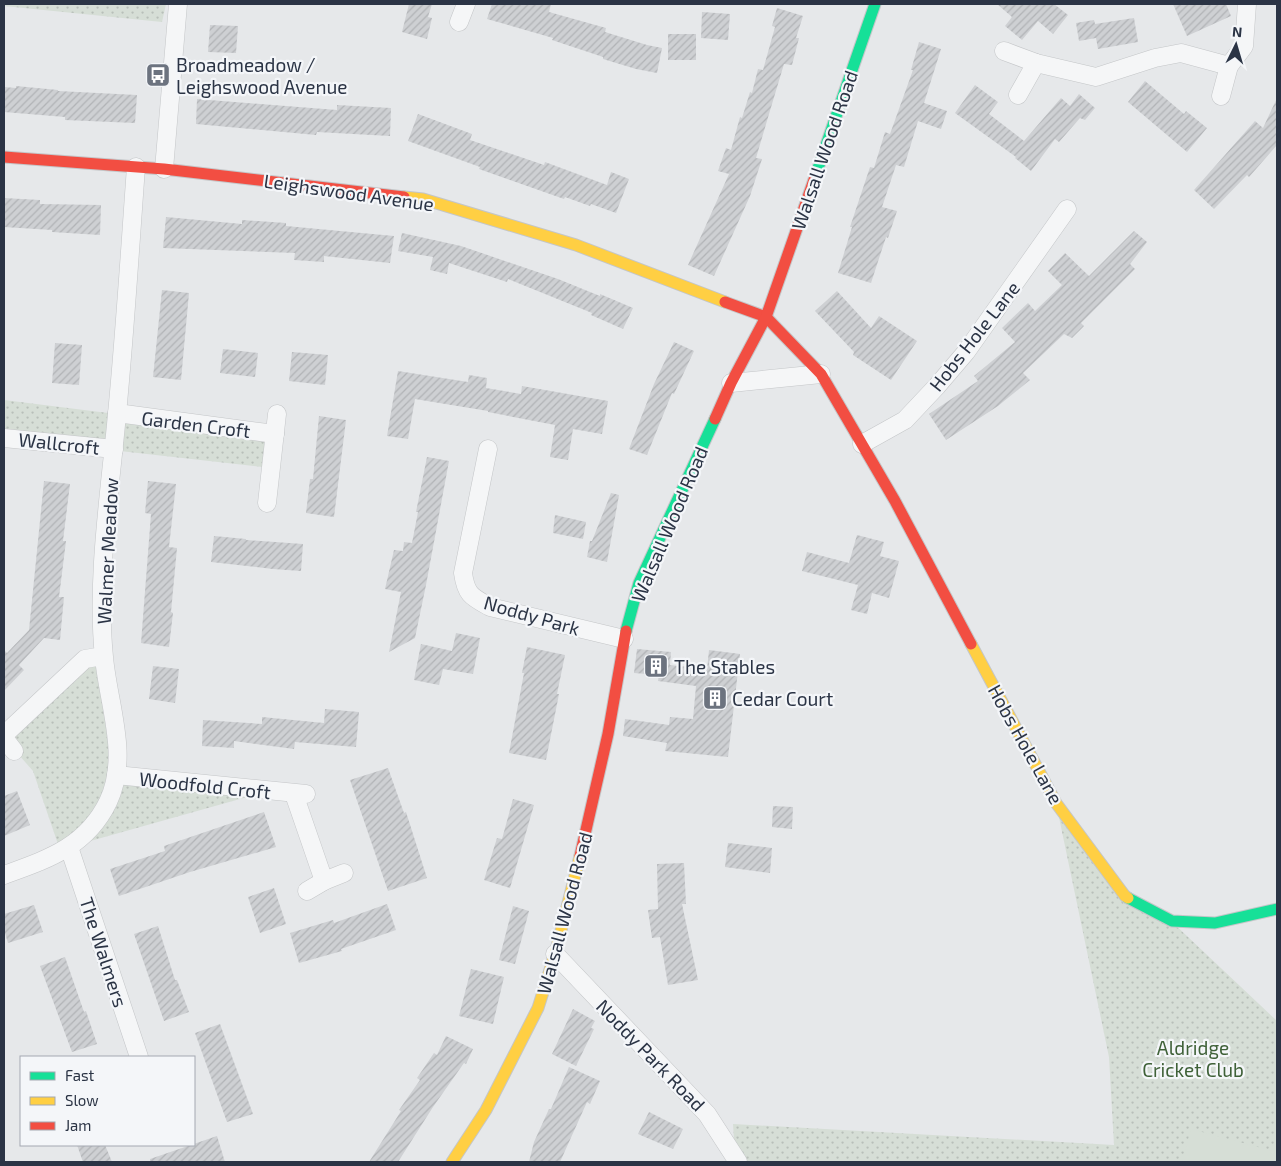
<svg xmlns="http://www.w3.org/2000/svg" width="1281" height="1166" font-family="'Exo 2',sans-serif">
<defs>
<pattern id="grass-dots" width="8" height="8" patternUnits="userSpaceOnUse" patternTransform="scale(1.25)"><rect width="8" height="8" fill="#d6ded6"/><path d="M2 2h.1M6 6h.1" fill="none" stroke="#b8bfb9" stroke-width="1.8" stroke-linecap="round"/></pattern>
<pattern id="building-hatch" width="6" height="6" patternUnits="userSpaceOnUse" patternTransform="scale(1.25)"><rect width="6" height="6" fill="#ced0d3"/><path d="M-1 1l2-2M0 6l6-6M5 7l2-2" fill="none" stroke="#b1b3b6"/></pattern>
</defs>
<rect width="100%" height="100%" fill="#e6e8ea"/>
<g fill="url(#grass-dots)">
<path d="M4 4H166L162 22 4 6Z"/>
<path d="M4 400 275 434 271 468 4 438Z"/>
<path d="M103 656 116 775 268 791 69 847 61 853 33 771 4 738V735Z"/>
<path d="M1056 803 1125 896 1170 920 1277 1021V1162H738L735 1155 733 1124 1114 1145 1109 1057Z"/>
</g>
<path fill="#d6ded6" d="M1191 1129 1277 1152V1162H1182Z"/>
<g fill="url(#building-hatch)">
<path d="M409 4H432L428 17 432 18 427 39 402 32Z"/>
<path d="M492 4H551L549 12 606 28 605 32 647 45 662 48 657 73 636 69 603 59V57L552 40 553 38 487 19Z"/>
<path d="M997 4H1054L1068 15 1053 34 1038 21 1022 40 1005 26 1012 17Z"/>
<path d="M1173 4H1226L1231 16 1187 36Z"/>
<path d="M777 8 803 16 796 38H799L792 65 784 64 769 114 756 158 762 159 750 196 714 276 688 265 729 174 718 171 726 148 731 150 740 117 742 118 750 92 752 93 758 69 763 70 775 27 772 26Z"/>
<path d="M702 12 730 14 728 40 701 38Z"/>
<path d="M1134 18 1138 42 1098 49 1096 38 1079 41 1076 23 1094 20 1095 24Z"/>
<path d="M210 25 238 26 236 53 208 52Z"/>
<rect x="668" y="34" width="28" height="26"/>
<path d="M919 42 941 49 924 103 947 111 941 129 918 121 904 167 896 165 882 207 897 211 888 238 886 237 871 283 838 273 852 227H850L870 167 874 168 885 132 890 134 913 70H911Z"/>
<path d="M1145 81 1184 114 1186 111 1207 128 1187 152 1128 102Z"/>
<path d="M975 85 998 102 989 114 1024 141 1061 98 1070 106 1079 94 1095 108 1085 120 1080 118 1059 142 1055 139 1031 171 1015 158 1016 157 955 113Z"/>
<path d="M16 86 58 90V91L137 95 135 123 65 120V117L4 112V87L16 88Z"/>
<path d="M1277 98V145L1249 177 1247 175 1214 209 1194 190 1255 121 1263 128Z"/>
<path d="M197 99 337 110V105L391 108 390 136 317 132 316 135 196 124Z"/>
<path d="M418 114 472 134 470 140 544 165 545 162 607 185 611 172 629 179 616 213 591 204 590 206 565 197 564 199 479 169 480 167 408 141Z"/>
<path d="M4 198 40 200V204L101 205 100 235 52 232V230L4 227Z"/>
<path d="M166 217 242 224V220L286 223V226L394 236 390 263 324 256V262L294 260 295 253 163 248Z"/>
<path d="M1134 231 1147 242 1130 264 1135 269 1081 323 1084 326 1072 338 1064 334 1023 373 1030 380 998 406 946 440 929 414 978 381 974 376 1015 342 1002 328 1028 303 1035 311 1062 285 1048 271 1065 253 1089 276Z"/>
<path d="M402 233 461 246 558 279 600 296V294L633 308 623 329 591 315 592 313 508 279 507 282 449 263 447 274 430 270 433 257 398 251Z"/>
<path d="M162 290 189 293 181 380 153 377Z"/>
<path d="M837 291 871 328 879 316 917 341 891 380 853 355 854 352 815 311Z"/>
<path d="M674 342 694 351 674 394 672 393 647 455 629 449 654 384Z"/>
<path d="M55 343 82 345 79 385 52 383Z"/>
<path d="M223 349 258 353 255 377 220 373Z"/>
<path d="M292 352 328 355 325 385 289 381Z"/>
<path d="M398 371 468 382 469 375 487 378 486 388 521 394 522 386 608 401 602 434 573 429 568 460 550 457 555 425 488 412V411L415 399 408 439 387 436Z"/>
<path d="M319 416 346 420 334 517 306 513 310 479H313Z"/>
<path d="M427 457 449 461 426 585 415 638 389 652 401 592 385 589 394 550 403 551 404 542 412 543 418 512H416Z"/>
<path d="M44 481 70 484 63 541H66L59 597H64L60 640 44 638 19 665 24 670 4 691V650L7 653 29 630Z"/>
<path d="M148 481 176 484 169 547 177 548 171 612 173 613 169 647 141 643 151 514 145 513Z"/>
<path d="M611 493 619 495 607 562 587 557 590 541H592Z"/>
<path d="M555 515 586 522 583 539 553 533Z"/>
<path d="M857 535 884 542 880 556 899 561 889 598 872 593 867 614 851 610 858 585 802 571 807 552 849 563Z"/>
<path d="M214 536 246 539V540L303 544 301 571 273 569 211 562Z"/>
<path d="M456 633 480 638 473 674 443 669 439 685 414 680 421 644 452 651Z"/>
<path d="M527 647 565 655 557 694H559L546 760 509 753 524 673H522Z"/>
<path d="M637 649 671 652 670 665 707 669 709 650 740 654 728 757 665 751 667 743 623 736 625 719 669 725 670 717 693 719 696 686 658 681 659 675 634 673Z"/>
<path d="M153 666 179 669 175 703 149 699Z"/>
<path d="M325 709 359 712 356 747 295 742 294 749 234 741V748L202 746 203 720 262 724V717L324 723Z"/>
<path d="M388 768 404 813 406 812 427 878 388 891 350 780Z"/>
<path d="M17 791 30 825 4 836V796Z"/>
<path d="M513 799 534 805 510 888 484 880 497 838 502 839Z"/>
<path d="M773 806 793 807 792 829 772 827Z"/>
<path d="M264 812 276 847 190 872 119 896 110 869 165 851 164 846Z"/>
<path d="M728 843 772 848 770 873 725 867Z"/>
<path d="M684 863 686 904H682L698 980 668 985 660 937 652 938 648 910 658 909 657 864Z"/>
<path d="M274 888 286 924 260 933 248 897Z"/>
<path d="M387 904 396 930 341 949 342 951 299 963 290 933 333 920 334 923Z"/>
<path d="M34 905 43 932 8 943 4 930V914Z"/>
<path d="M513 906 529 911 515 964 499 960Z"/>
<path d="M158 926 175 980H177L189 1012 164 1021 134 934Z"/>
<path d="M65 957 84 1012 86 1011 97 1044 72 1052 40 966Z"/>
<path d="M471 969 504 977 493 1024 459 1016Z"/>
<path d="M573 1009 595 1021 591 1028 594 1029 576 1066 552 1054Z"/>
<path d="M220 1024 253 1114 227 1122 195 1033Z"/>
<path d="M446 1036 473 1049 466 1064 464 1063 433 1107 398 1162H369L401 1111 399 1110 420 1080 417 1078 434 1053 437 1055Z"/>
<path d="M569 1067 600 1081 590 1104 587 1102 560 1162H529L534 1142 549 1109H551Z"/>
<path d="M649 1112 683 1129 673 1149 638 1134Z"/>
<path d="M217 1136 225 1162H150V1159Z"/>
<path d="M77 1145H105L112 1162H83Z"/>
</g>
<g fill="none" stroke-linecap="round" stroke-linejoin="round">
<defs>
<g id="street">
<path d="M459 22 466 4"/>
<path d="M1004 51 1036 63 1096 77 1155 58 1181 53 1229 66"/>
<path d="M1018 95 1036 63"/>
<path d="M1221 96 1229 66 1244 46 1247 4"/>
<path d="M164 169 178 4"/>
<path d="M731 383 821 374"/>
<path d="M117 413 275 434"/>
<path d="M4 438 114 449"/>
<path d="M862 444 905 420 937 386 966 352 1067 209"/>
<path d="M488 449 463 573C466 595 472 597 490 607L624 639"/>
<path d="M267 503 277 414"/>
<path d="M4 735 85 659 103 656"/>
<path d="M4 738 14 751"/>
<path d="M116 775 306 794"/>
<path d="M294 794 324 881"/>
<path d="M69 847 139 1057"/>
<path d="M4 875C48 859 86 847 108 802 130 756 108 704 104 657 96 579 110 492 117 414 125 331 130 249 136 167"/>
<path d="M307 891 324 881 344 873"/>
<path d="M555 954 707 1114 738 1162"/>
</g>
<g id="fast">
<path d="M816 174 875 4"/>
<path d="M626 631 639 583 715 419"/>
<path d="M1128 898 1172 921 1215 923 1277 909"/>
</g>
<g id="slow">
<path d="M404 197 423 199 576 245 725 302"/>
<path d="M971 644 1056 803 1125 896 1128 898"/>
<path d="M452 1162 486 1110 538 1008 555 954 580 856"/>
</g>
<g id="jam">
<path d="M4 157 164 169 404 197"/>
<path d="M725 302 766 317 821 374 895 501 971 644"/>
<path d="M715 419 731 383 766 317 816 174"/>
<path d="M580 856 608 734 626 631"/>
</g>
</defs>
<use href="#street" stroke="#c4c6c8" stroke-width="19"/>
<use href="#fast" stroke="#c4c6c8" stroke-width="13"/>
<use href="#slow" stroke="#c4c6c8" stroke-width="13"/>
<use href="#jam" stroke="#c4c6c8" stroke-width="13"/>
<use href="#street" stroke="#f5f6f7" stroke-width="18"/>
<use href="#fast" stroke="#16e098" stroke-width="11"/>
<use href="#slow" stroke="#ffcf43" stroke-width="11"/>
<use href="#jam" stroke="#f24e42" stroke-width="11"/>
</g>
<defs>
<symbol id="bus-square" viewBox="-11 -11 22 22"><rect x="-9" y="-9" width="18" height="18" rx="4" fill="#6c737f" stroke="#f4f6f9"/><path d="M-5-6H5V4H4V6H2V4H-2V6H-4V4H-5ZM-3.5-4V0h7V-4ZM-3.5 1.2v1.5H-2V1.2ZM2 1.2v1.5H3.5V1.2Z" fill="#fff"/></symbol>
<symbol id="building-square" viewBox="-11 -11 22 22"><rect x="-9" y="-9" width="18" height="18" rx="4" fill="#6c737f" stroke="#f4f6f9"/><path d="M-4-6H4V6H1V3H-1V6H-4ZM-2.5-4.3h1.7v1.8h-1.7ZM.8-4.3h1.7v1.8H.8ZM-2.5-1h1.7V.8h-1.7ZM.8-1h1.7V.8H.8Z" fill="#fff"/></symbol>
</defs>
<g fill-rule="evenodd">
<use href="#bus-square" x="144" y="61" width="28" height="28"/>
<use href="#building-square" x="642" y="652" width="28" height="28"/>
<use href="#building-square" x="701" y="684" width="28" height="28"/>
</g>
<g text-anchor="middle" dominant-baseline="central" stroke-width="4.5" stroke-linejoin="round" paint-order="stroke">
<g font-size="19" fill="#2b3445" stroke="#f4f6f9" text-anchor="start">
<text x="176" y="64">Broadmeadow /<tspan x="176" dy="22">Leighswood Avenue</tspan></text>
<text x="674" y="666">The Stables</text>
<text x="732" y="698">Cedar Court</text>
</g>
<g font-size="19" fill="#2b3445" stroke="#f4f6f9">
<text transform="translate(824 150) rotate(-71)">Walsall Wood Road</text>
<text transform="translate(349 192) rotate(8)">Leighswood Avenue</text>
<text transform="translate(974 336) rotate(-52)">Hobs Hole Lane</text>
<text transform="translate(196 424) rotate(7)">Garden Croft</text>
<text transform="translate(59 443) rotate(6)">Wallcroft</text>
<text transform="translate(669 524) rotate(-67)">Walsall Wood Road</text>
<text transform="translate(107 551) rotate(-87)">Walmer Meadow</text>
<text transform="translate(532 615) rotate(16)">Noddy Park</text>
<text transform="translate(1026 744) rotate(61)">Hobs Hole Lane</text>
<text transform="translate(205 785) rotate(6)">Woodfold Croft</text>
<text transform="translate(564 913) rotate(-75)">Walsall Wood Road</text>
<text transform="translate(104 952) rotate(72)">The Walmers</text>
<text transform="translate(651 1055) rotate(46)">Noddy Park Road</text>
</g>
<g font-size="19" fill="#3f6138" stroke="#f4f6f9">
<text x="1193" y="1047">Aldridge<tspan x="1193" dy="22">Cricket Club</tspan></text>
</g>
</g>
<rect width="1281" height="1166" fill="none" stroke="#2b3445" stroke-width="10"/>
<rect x="20" y="1056" width="175" height="90" fill="#f4f6f9" stroke="#a4a8b1"/>
<rect x="30" y="1072" width="25" height="8" fill="#16e098" stroke="#a4a8b1"/>
<text x="65" y="1081" font-size="15" fill="#2b3445">Fast</text>
<rect x="30" y="1097" width="25" height="8" fill="#ffcf43" stroke="#a4a8b1"/>
<text x="65" y="1106" font-size="15" fill="#2b3445">Slow</text>
<rect x="30" y="1122" width="25" height="8" fill="#f24e42" stroke="#a4a8b1"/>
<text x="65" y="1131" font-size="15" fill="#2b3445">Jam</text>
<g transform="translate(1236 45) rotate(5)" stroke="#f4f6f9" stroke-width="4" paint-order="stroke">
<path d="M0-4L9 19L0 12L-9 19Z" fill="#2b3445"/>
<text y="-8" font-size="14" font-weight="bold" text-anchor="middle" fill="#2b3445">N</text>
</g>
</svg>
